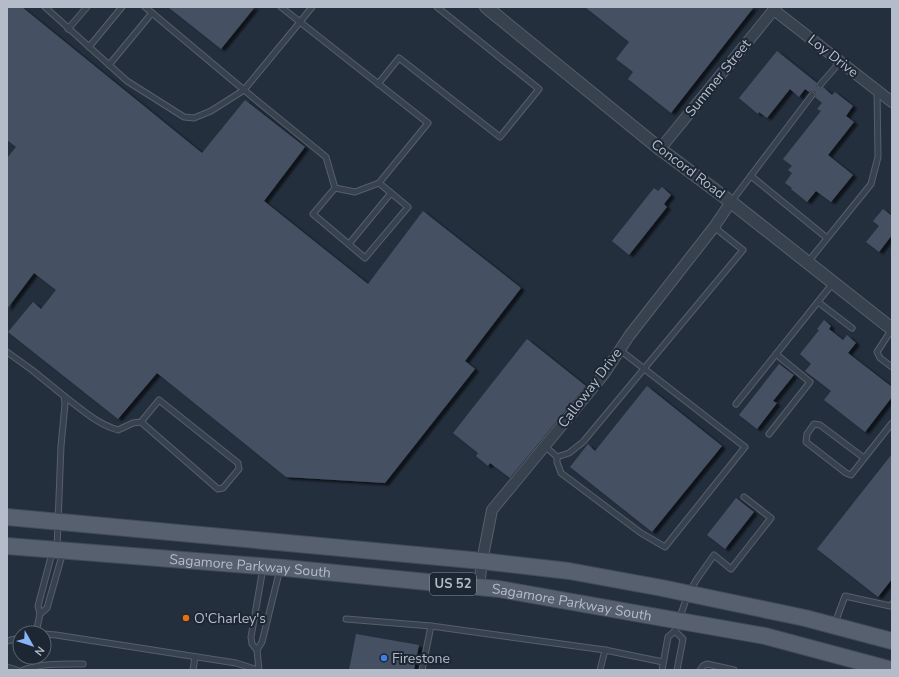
<svg xmlns="http://www.w3.org/2000/svg" width="899" height="677" font-family="'Nunito Sans',sans-serif">
<defs>
<filter id="shadow"><feDropShadow dx="4" dy="2.5" stdDeviation="1" flood-color="#0009"/></filter>
</defs>
<rect width="100%" height="100%" fill="#242f3e"/>
<g fill="#455162" filter="url(#shadow)">
<path d="M7 7H22L202 153 245 100 305 147 264 201 368 284 423 211 521 288 465 361 475 369 385 483 286 477 157 373 118 419 8 332 33 302 41 309 56 290 34 273 7 309V158L16 147 7 140Z"/>
<path d="M168 7H255L221 49Z"/>
<path d="M585 7H754L671 113 628 79 633 72 616 59 629 42Z"/>
<path d="M777 51 817 83 816 86 818 88 821 89 823 87 832 95 835 92 853 106 846 116 854 122 828 155 853 175 831 202 816 191 807 202 791 189 792 188 785 183 792 173 788 170 792 166 783 159 821 111 817 109 822 103 815 97 816 95 815 92 812 91 809 92 805 89 799 97 790 89 767 118 759 112 758 114 739 98Z"/>
<path d="M662 187 671 195 664 204 667 207 629 255 612 241 654 188 658 191Z"/>
<path d="M883 209 892 216V235L879 252 866 242 879 226 873 221Z"/>
<path d="M824 320 831 326 829 329 843 340 847 335 856 343 848 353 892 387V397L865 432 824 400 831 391 805 371 811 364 800 354 819 330 817 329Z"/>
<path d="M527 339 586 386 510 478 490 463 488 466 476 456 478 453 453 433Z"/>
<path d="M779 364 794 375 773 401 777 403 757 429 739 415Z"/>
<path d="M647 386 722 446 652 532 570 467 588 444 595 451Z"/>
<path d="M892 454V579L878 597 817 549Z"/>
<path d="M736 498 754 512 725 549 707 535Z"/>
<path d="M356 634 419 645 414 670H349Z"/>
</g>
<g fill="none" stroke-linecap="round" stroke-linejoin="round">
<defs>
<g id="service">
<path d="M45 7 127 81 184 117 194 118 211 111 244 90 145 7"/>
<path d="M281 7 300 22 312 7"/>
<path d="M68 29 87 7"/>
<path d="M89 47 122 7"/>
<path d="M109 65 152 13"/>
<path d="M378 84 399 58 500 137 539 89 437 7"/>
<path d="M820 85 840 62"/>
<path d="M751 176 827 238"/>
<path d="M335 188 355 192 379 183 408 207 365 258 313 214 335 188 326 157 244 90 300 22 428 123 379 183"/>
<path d="M731 202 812 95"/>
<path d="M349 244 391 193"/>
<path d="M808 262 871 184 878 157 877 91"/>
<path d="M818 302 852 328"/>
<path d="M892 329 877 352 880 358 892 367"/>
<path d="M7 352 32 370 64 396 65 404 61 446 57 549 61 559 47 608 40 614"/>
<path d="M64 396C81 409 97 424 118 430L133 423 141 422 218 489 223 488 239 469 238 463 159 400 141 422"/>
<path d="M736 404 833 283"/>
<path d="M769 434 810 382 776 354"/>
<path d="M545 446 557 457V462L561 473 641 533 665 547 745 447 620 350"/>
<path d="M557 457 569 453 583 442 743 250 714 227"/>
<path d="M864 458 820 425 814 424 807 434 806 442 846 473 851 475 892 423"/>
<path d="M346 619 431 626"/>
<path d="M835 623 845 596 890 606 892 604"/>
<path d="M675 631 683 639 677 670"/>
<path d="M36 633 40 614 38 606 51 557 55 552"/>
<path d="M44 634 56 635 236 663 258 670"/>
<path d="M7 641 20 638"/>
<path d="M257 650 252 644 251 637 263 568"/>
<path d="M7 667 17 670"/>
<path d="M23 670C43 663 62 664 83 664"/>
<path d="M193 670 195 657"/>
<path d="M259 670 257 650 262 642 280 569"/>
<path d="M422 670 431 626 605 650 663 662"/>
<path d="M600 670 605 650"/>
<path d="M662 670 668 637 675 631 688 594 697 579 714 555 731 569 771 518 744 497"/>
<path d="M700 670 703 666 707 664 734 670"/>
</g>
<g id="minor">
<path d="M774 10 892 102"/>
<path d="M660 149 776 7"/>
<path d="M479 587 482 561 492 510 604 374 629 336 714 227 731 202"/>
</g>
<path id="tertiary" d="M486 7 660 149 731 202 892 329"/>
<g id="primary">
<path d="M7 517 482 561 569 571 662 588 805 618 892 641"/>
<path id="s1" d="M7 546 285 568 499 589 765 636 892 670"/>
</g>
</defs>
<use href="#service" stroke="#565f6c" stroke-width="7"/>
<use href="#minor" stroke="#565f6c" stroke-width="12"/>
<use href="#tertiary" stroke="#565f6c" stroke-width="14"/>
<use href="#primary" stroke="#414a57" stroke-width="18"/>
<use href="#service" stroke="#38414e" stroke-width="5"/>
<use href="#minor" stroke="#38414e" stroke-width="10"/>
<use href="#tertiary" stroke="#38414e" stroke-width="12"/>
<use href="#primary" stroke="#56606e" stroke-width="16"/>
</g>
<circle fill="#e8710a" stroke="#1d2633" stroke-width="1.5" cx="186" cy="618" r="4"/>
<circle fill="#3f7fe0" stroke="#1d2633" stroke-width="1.5" cx="384" cy="658" r="4"/>
<g text-anchor="middle" dominant-baseline="central" stroke-width="4" stroke-linejoin="round" paint-order="stroke">
<rect fill="#1d2633" stroke="#878f9c" stroke-width="1" x="430" y="573" width="46" height="22" rx="3"/>
<g font-size="13" font-weight="bold" fill="#b4bcc9">
<text x="453" y="584">US 52</text>
</g>
<g font-size="14" fill="#b4bcc9" stroke="#1d2633">
<text transform="translate(833 56) rotate(38)">Loy Drive</text>
<text transform="translate(718 78) rotate(-51)">Summer Street</text>
<text transform="translate(688 169) rotate(37)">Concord Road</text>
<text transform="translate(590 388) rotate(-53)">Calloway Drive</text>
<text stroke="none"><textPath href="#s1" startOffset="244">Sagamore Parkway South</textPath></text>
<text stroke="none"><textPath href="#s1" startOffset="568">Sagamore Parkway South</textPath></text>
</g>
<g font-size="14" fill="#b4bcc9" stroke="#1d2633" text-anchor="start">
<text x="194" y="618">O'Charley's</text>
<text x="392" y="658">Firestone</text>
</g>
</g>
<rect width="899" height="677" fill="none" stroke="#b4bcc9" stroke-width="16"/>
<g transform="translate(32 645) rotate(129)"><circle r="19" fill="#1d2633" stroke="#59626f"/>
<path d="M0-3L7 15L0 10L-7 15Z" fill="#8ab4f8"/>
<text y="-6" font-size="11" font-weight="bold" text-anchor="middle" fill="#b4bcc9">N</text>
</g>
</svg>
